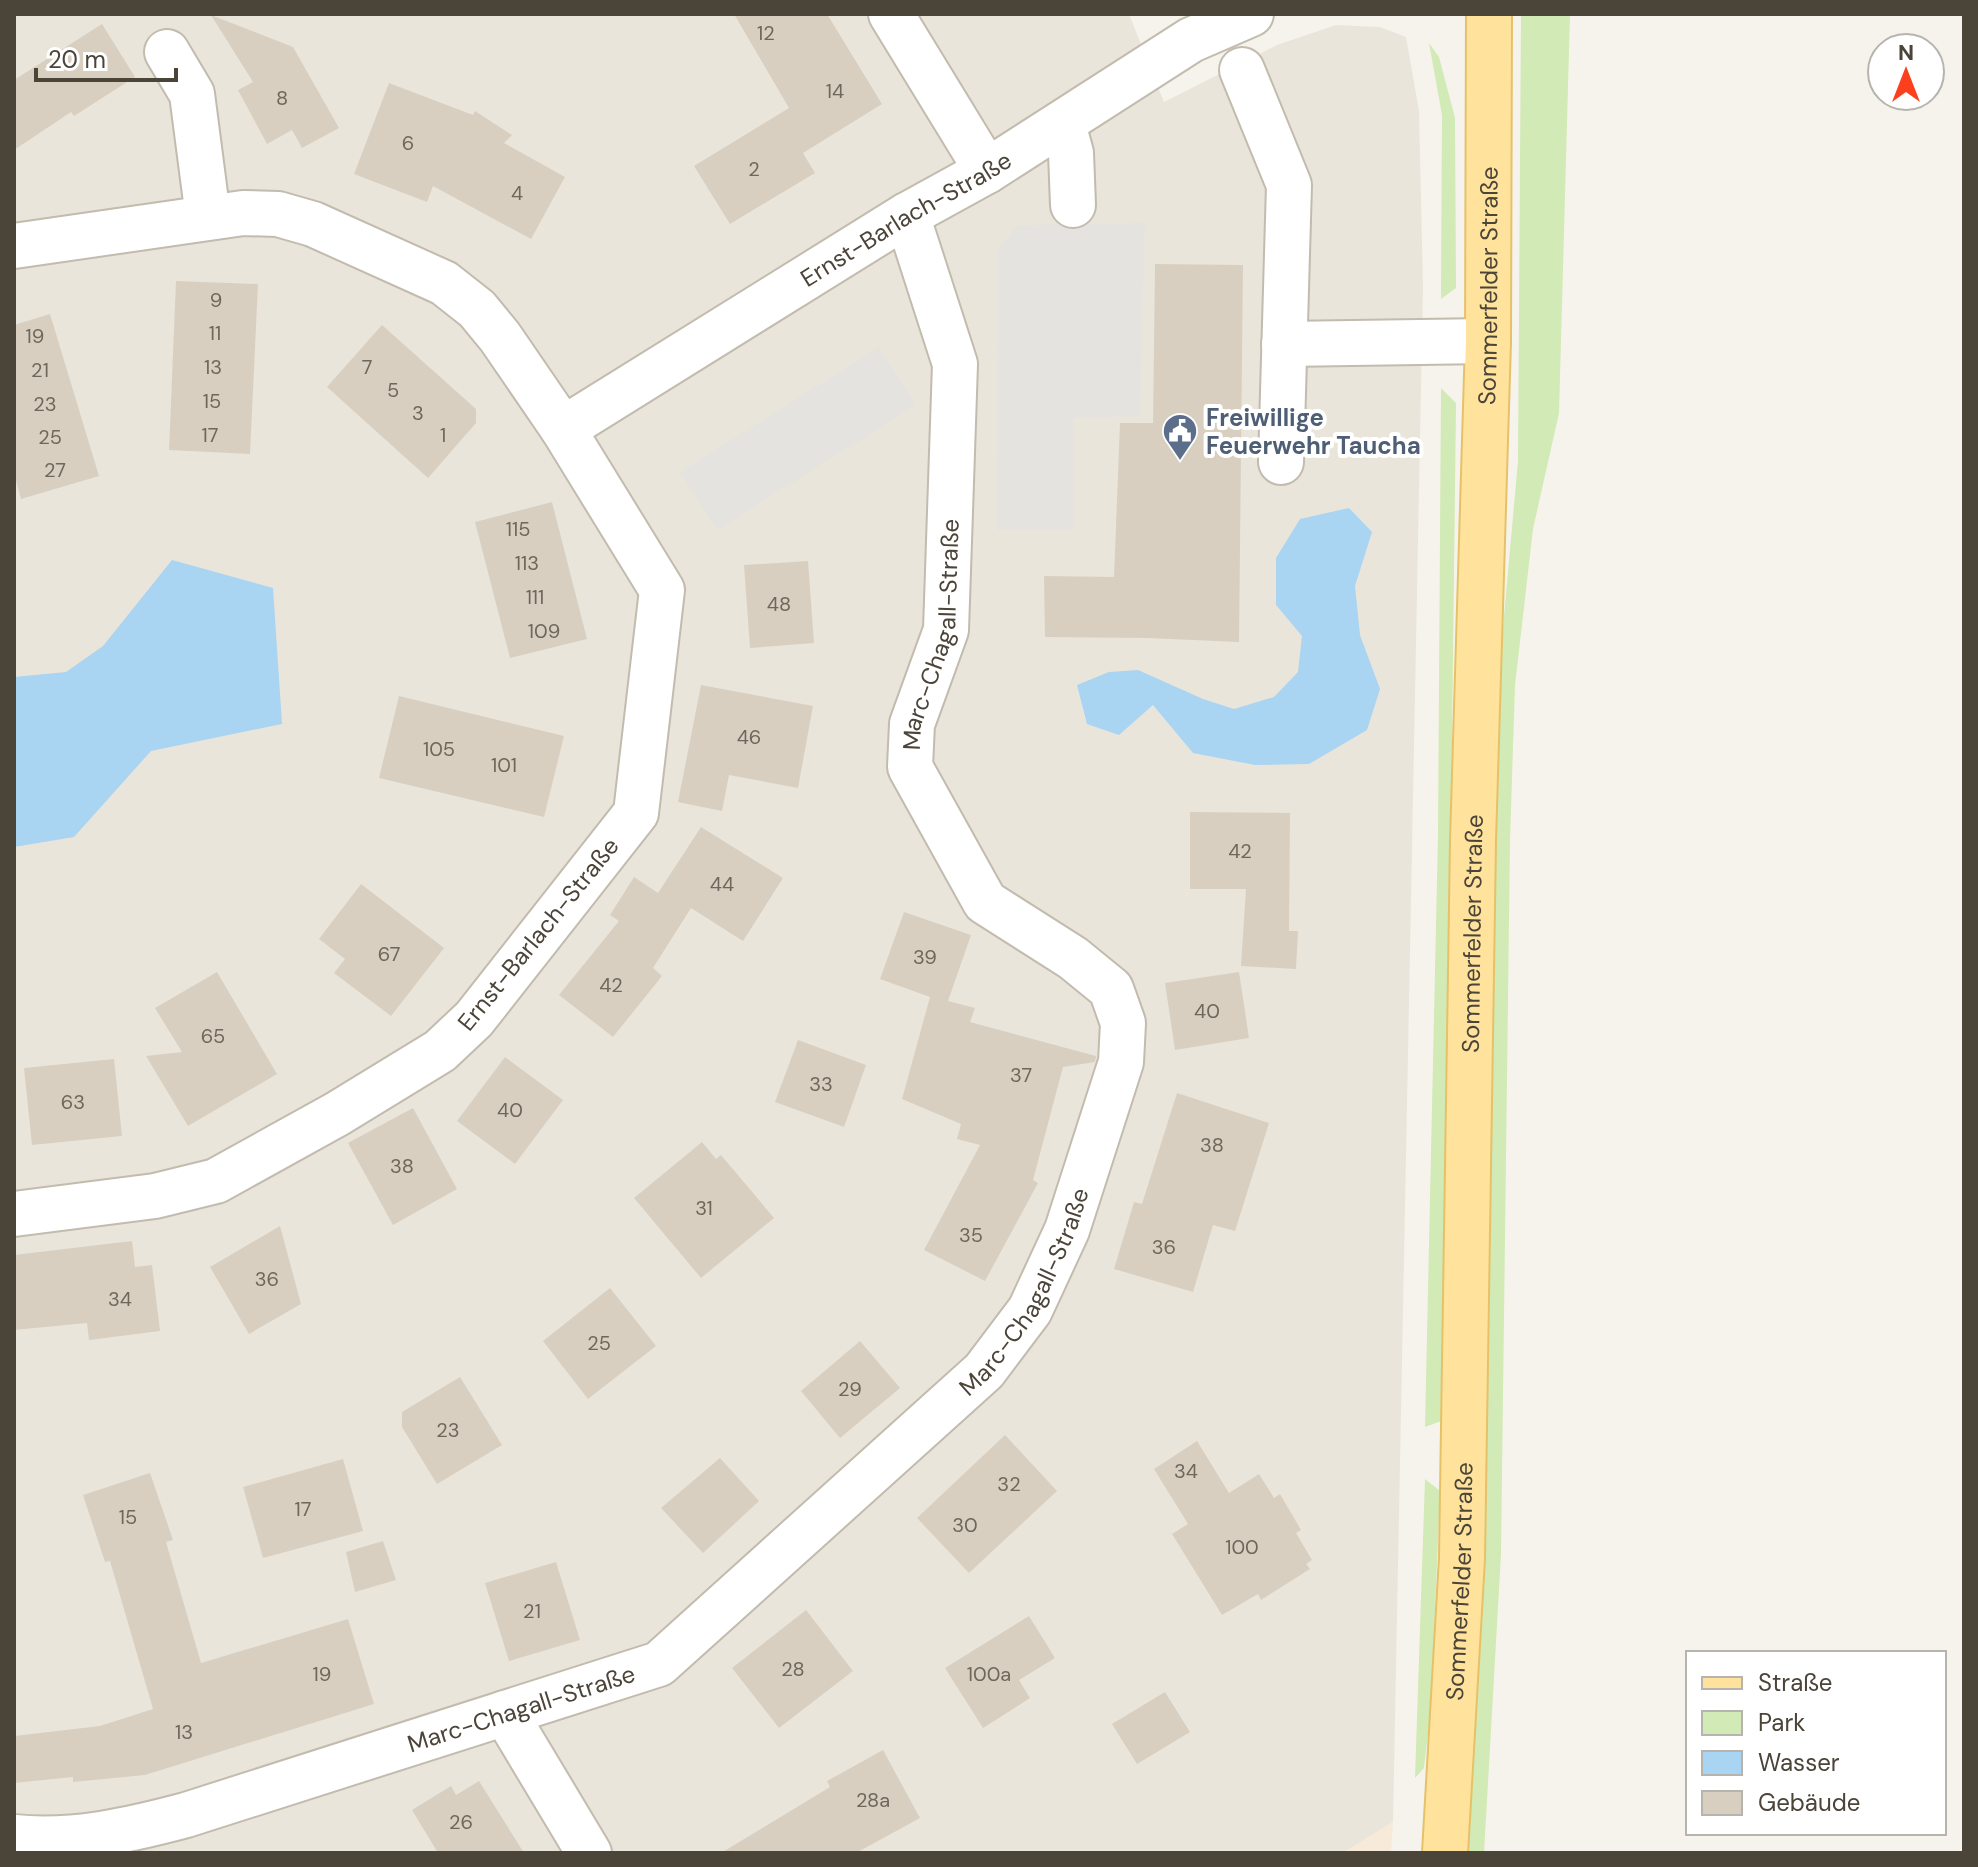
<svg xmlns="http://www.w3.org/2000/svg" width="1978" height="1867" font-family="'DM Sans',sans-serif">
<rect width="100%" height="100%" fill="#f6f3ec"/>
<path fill="#eae5da" d="M14 14H1129L1164 102 1277 45 1336 25 1380 27 1406 37 1419 111 1423 285 1393 1822 1343 1853H14Z"/>
<path fill="#f7ead8" d="M1393 1822 1391 1853H1343Z"/>
<g fill="#d2eab5">
<path d="M1521 14H1570L1559 413 1533 529 1515 685 1510 840 1501 1554 1484 1853H1467L1484 1551 1498 683 1518 461Z"/>
<path d="M1429 43 1439 57 1455 118 1456 288 1441 299 1442 115Z"/>
<path d="M1441 388 1456 403 1444 1420 1425 1427 1438 834Z"/>
<path d="M1425 1479 1440 1491 1431 1707 1424 1768 1415 1778Z"/>
</g>
<g fill="#e5e3e0">
<path d="M1145 223 1140 416 1073 418V530H997L998 249 1018 225Z"/>
<path d="M879 347 916 405 717 530 680 472Z"/>
</g>
<g fill="#a9d4f2">
<path d="M1349 508 1372 532 1355 586 1360 635 1380 689 1367 730 1309 764 1255 765 1193 753 1153 705 1119 735 1087 724 1077 685 1109 672 1138 670 1203 699 1234 709 1274 697 1298 672 1302 636 1276 605V558L1300 519Z"/>
<path d="M172 560 273 588 282 724 151 751 74 837 14 847V677L66 672 103 646Z"/>
</g>
<g fill="#d8cfc1">
<path d="M734 14H827L882 104 803 153 815 173 730 224 694 166 789 108Z"/>
<path d="M211 15 293 47 339 128 302 148 292 130 267 144 238 90 253 82Z"/>
<path d="M102 24 135 77 74 116 71 112 14 150V80Z"/>
<path d="M389 83 473 115 475 111 512 135 504 143 565 177 531 239 433 186 427 202 354 174Z"/>
<path d="M1155 264 1243 265 1239 642 1147 638 1045 637 1044 576 1114 577 1120 423H1153Z"/>
<path d="M176 281 258 284 250 454 169 450Z"/>
<path d="M50 314 99 476 21 499 14 473V325Z"/>
<path d="M382 325 476 409V423L428 478 327 387Z"/>
<path d="M552 502 587 639 510 658 475 522Z"/>
<path d="M808 561 814 643 750 648 744 565Z"/>
<path d="M701 685 813 706 798 788 729 775 722 811 678 802Z"/>
<path d="M399 696 564 736 544 817 379 778Z"/>
<path d="M1190 812 1290 813 1289 931H1298L1296 969 1241 966 1246 889H1190Z"/>
<path d="M701 827 783 878 743 941 691 908 653 968 662 976 613 1037 559 995 619 921 610 915 634 877 658 893Z"/>
<path d="M361 884 444 948 391 1016 334 973 345 959 319 939Z"/>
<path d="M904 912 971 935 948 1001 975 1008 970 1022 1096 1056 1095 1062 1063 1067 1033 1180 1038 1183 985 1281 924 1250 980 1145 957 1139 961 1124 902 1099 930 997 880 979Z"/>
<path d="M217 972 277 1074 188 1126 146 1056 182 1052 155 1008Z"/>
<path d="M1239 972 1249 1038 1175 1050 1165 983Z"/>
<path d="M798 1040 866 1065 844 1127 775 1102Z"/>
<path d="M505 1057 563 1100 515 1164 457 1121Z"/>
<path d="M114 1059 122 1136 32 1145 24 1068Z"/>
<path d="M1177 1093 1269 1123 1235 1231 1213 1225 1193 1292 1114 1269 1134 1202 1142 1204Z"/>
<path d="M413 1108 457 1189 393 1225 348 1143Z"/>
<path d="M702 1142 716 1159 721 1155 774 1218 701 1278 634 1198Z"/>
<path d="M280 1226 301 1304 249 1334 210 1267Z"/>
<path d="M132 1241 135 1267 152 1265 160 1331 89 1340 87 1323 14 1330V1255Z"/>
<path d="M610 1288 656 1346 588 1399 543 1341Z"/>
<path d="M860 1341 900 1388 840 1438 801 1391Z"/>
<path d="M460 1377 502 1445 437 1484 402 1427V1412Z"/>
<path d="M1005 1435 1057 1491 969 1573 917 1518Z"/>
<path d="M1197 1441 1229 1493 1259 1474 1274 1498 1280 1494 1301 1530 1296 1533 1312 1560 1306 1564 1310 1569 1261 1600 1258 1594 1222 1615 1172 1534 1188 1524 1154 1469Z"/>
<path d="M720 1458 759 1501 703 1553 661 1508Z"/>
<path d="M343 1459 363 1531 263 1558 243 1487Z"/>
<path d="M150 1473 173 1540 166 1542 201 1663 348 1619 374 1704 145 1775 73 1782V1777L14 1783V1736L100 1726 153 1709 110 1561 105 1562 83 1495Z"/>
<path d="M383 1541 396 1580 355 1592 346 1552Z"/>
<path d="M556 1562 580 1640 509 1661 485 1583Z"/>
<path d="M806 1610 853 1671 779 1728 732 1668Z"/>
<path d="M1029 1616 1055 1658 1019 1680 1030 1698 983 1728 945 1668Z"/>
<path d="M1165 1692 1190 1732 1137 1764 1112 1724Z"/>
<path d="M883 1750 920 1818 856 1853H721L830 1787 827 1781Z"/>
<path d="M479 1781 524 1853H438L412 1810 451 1786 456 1795Z"/>
</g>
<g fill="none" stroke-linecap="round" stroke-linejoin="round">
<defs>
<g id="minor">
<path d="M891 14 987 171"/>
<path d="M167 52 192 94 208 217"/>
<path d="M1242 70 1289 185 1281 462"/>
<path d="M1063 124 1071 153 1073 205"/>
<path d="M14 246 243 213 278 214 313 224 444 283 477 309 500 337 563 429 662 590 636 813 474 1019 440 1051 337 1114 216 1181 155 1196 14 1214"/>
<path d="M1284 344 1488 341"/>
<path id="s1" d="M563 429 907 215 987 171 1191 40 1251 14"/>
<path d="M505 1713 589 1853"/>
<path id="s2" d="M14 1837C72 1843 130 1830 186 1815L659 1664 984 1371 1030 1310 1067 1230 1121 1062 1123 1023 1111 989 1073 958 985 902 910 767 912 724 946 630 955 364 907 215"/>
</g>
<g id="major">
<path id="s3" d="M1445 1853 1462 1558 1473 841 1488 341 1489 14"/>
</g>
</defs>
<use href="#minor" stroke="#c2bbae" stroke-width="48"/>
<use href="#major" stroke="#e6c16a" stroke-width="48"/>
<use href="#minor" stroke="#fff" stroke-width="44"/>
<use href="#major" stroke="#ffe39c" stroke-width="44"/>
</g>
<defs>
<symbol id="civic-pin" viewBox="-11 -11 22 30"><path d="M0 17L-7.5 6A9.5 9.5 0 1 1 7.5 6Z" fill="#5c6f8a" stroke="#fff"/><path d="M-.6-6.5H3V-4.5H.6V-3L4-1V1h2V6H-6V1h2V-1L-.6-3ZM-1.2 2.5V6h2.4V2.5Z" fill="#fff"/></symbol>
</defs>
<g fill-rule="evenodd">
<use href="#civic-pin" x="1160" y="411" width="40" height="54"/>
</g>
<g text-anchor="middle" dominant-baseline="central" stroke-width="8" stroke-linejoin="round" paint-order="stroke">
<g font-size="20" fill="#6e675b">
<text x="766" y="33">12</text>
<text x="835" y="91">14</text>
<text x="282" y="98">8</text>
<text x="408" y="143">6</text>
<text x="754" y="169">2</text>
<text x="517" y="193">4</text>
<text x="216" y="300">9</text>
<text x="215" y="333">11</text>
<text x="35" y="336">19</text>
<text x="213" y="367">13</text>
<text x="367" y="367">7</text>
<text x="40" y="370">21</text>
<text x="393" y="390">5</text>
<text x="212" y="401">15</text>
<text x="45" y="404">23</text>
<text x="418" y="413">3</text>
<text x="210" y="435">17</text>
<text x="443" y="435">1</text>
<text x="50" y="437">25</text>
<text x="55" y="470">27</text>
<text x="518" y="529">115</text>
<text x="527" y="563">113</text>
<text x="535" y="597">111</text>
<text x="779" y="604">48</text>
<text x="544" y="631">109</text>
<text x="749" y="737">46</text>
<text x="439" y="749">105</text>
<text x="504" y="765">101</text>
<text x="1240" y="851">42</text>
<text x="722" y="884">44</text>
<text x="389" y="954">67</text>
<text x="925" y="957">39</text>
<text x="611" y="985">42</text>
<text x="1207" y="1011">40</text>
<text x="213" y="1036">65</text>
<text x="1021" y="1075">37</text>
<text x="821" y="1084">33</text>
<text x="73" y="1102">63</text>
<text x="510" y="1110">40</text>
<text x="1212" y="1145">38</text>
<text x="402" y="1166">38</text>
<text x="704" y="1208">31</text>
<text x="971" y="1235">35</text>
<text x="1164" y="1247">36</text>
<text x="267" y="1279">36</text>
<text x="120" y="1299">34</text>
<text x="599" y="1343">25</text>
<text x="850" y="1389">29</text>
<text x="448" y="1430">23</text>
<text x="1186" y="1471">34</text>
<text x="1009" y="1484">32</text>
<text x="303" y="1509">17</text>
<text x="128" y="1517">15</text>
<text x="965" y="1525">30</text>
<text x="1242" y="1547">100</text>
<text x="532" y="1611">21</text>
<text x="793" y="1669">28</text>
<text x="322" y="1674">19</text>
<text x="989" y="1674">100a</text>
<text x="184" y="1732">13</text>
<text x="873" y="1800">28a</text>
<text x="461" y="1822">26</text>
</g>
<g font-size="24" fill="#4b4439" stroke="#fff">
<text stroke="none"><textPath href="#s1" startOffset="402">Ernst-Barlach-Straße</textPath></text>
<text stroke="none"><textPath href="#s3" startOffset="1568">Sommerfelder Straße</textPath></text>
<text stroke="none"><textPath href="#s2" startOffset="1968">Marc-Chagall-Straße</textPath></text>
<text transform="translate(538 934) rotate(-51)">Ernst-Barlach-Straße</text>
<text stroke="none"><textPath href="#s3" startOffset="920">Sommerfelder Straße</textPath></text>
<text stroke="none"><textPath href="#s2" startOffset="1198">Marc-Chagall-Straße</textPath></text>
<text stroke="none"><textPath href="#s3" startOffset="272">Sommerfelder Straße</textPath></text>
<text stroke="none"><textPath href="#s2" startOffset="526">Marc-Chagall-Straße</textPath></text>
</g>
<g font-size="24" font-weight="bold" fill="#4e5e75" stroke="#fff" text-anchor="start">
<text x="1206" y="417">Freiwillige<tspan x="1206" dy="28">Feuerwehr Taucha</tspan></text>
</g>
</g>
<rect width="1978" height="1867" fill="none" stroke="#4b4439" stroke-width="32"/>
<rect x="1686" y="1651" width="260" height="184" fill="#ffffff" stroke="#b7b4b0" stroke-width="2"/>
<rect x="1702" y="1677" width="40" height="12" fill="#ffe39c" stroke="#b7b4b0" stroke-width="2"/>
<text x="1758" y="1691" font-size="24" fill="#4b4439">Straße</text>
<rect x="1702" y="1711" width="40" height="24" fill="#d2eab5" stroke="#b7b4b0" stroke-width="2"/>
<text x="1758" y="1731" font-size="24" fill="#4b4439">Park</text>
<rect x="1702" y="1751" width="40" height="24" fill="#a9d4f2" stroke="#b7b4b0" stroke-width="2"/>
<text x="1758" y="1771" font-size="24" fill="#4b4439">Wasser</text>
<rect x="1702" y="1791" width="40" height="24" fill="#d8cfc1" stroke="#b7b4b0" stroke-width="2"/>
<text x="1758" y="1811" font-size="24" fill="#4b4439">Gebäude</text>
<g transform="translate(1906 72)"><circle r="38" fill="#ffffff" stroke="#b7b4b0" stroke-width="2"/>
<path d="M0-6L14 30L0 20L-14 30Z" fill="#fc3f1d"/>
<text y="-12" font-size="22" font-weight="bold" text-anchor="middle" fill="#4b4439">N</text>
</g>
<path d="M36 68v12h140v-12" fill="none" stroke="#4b4439" stroke-width="4"/>
<text x="48" y="68" font-size="24" fill="#4b4439" stroke="#ffffff" stroke-width="6" paint-order="stroke">20 m</text>
</svg>
